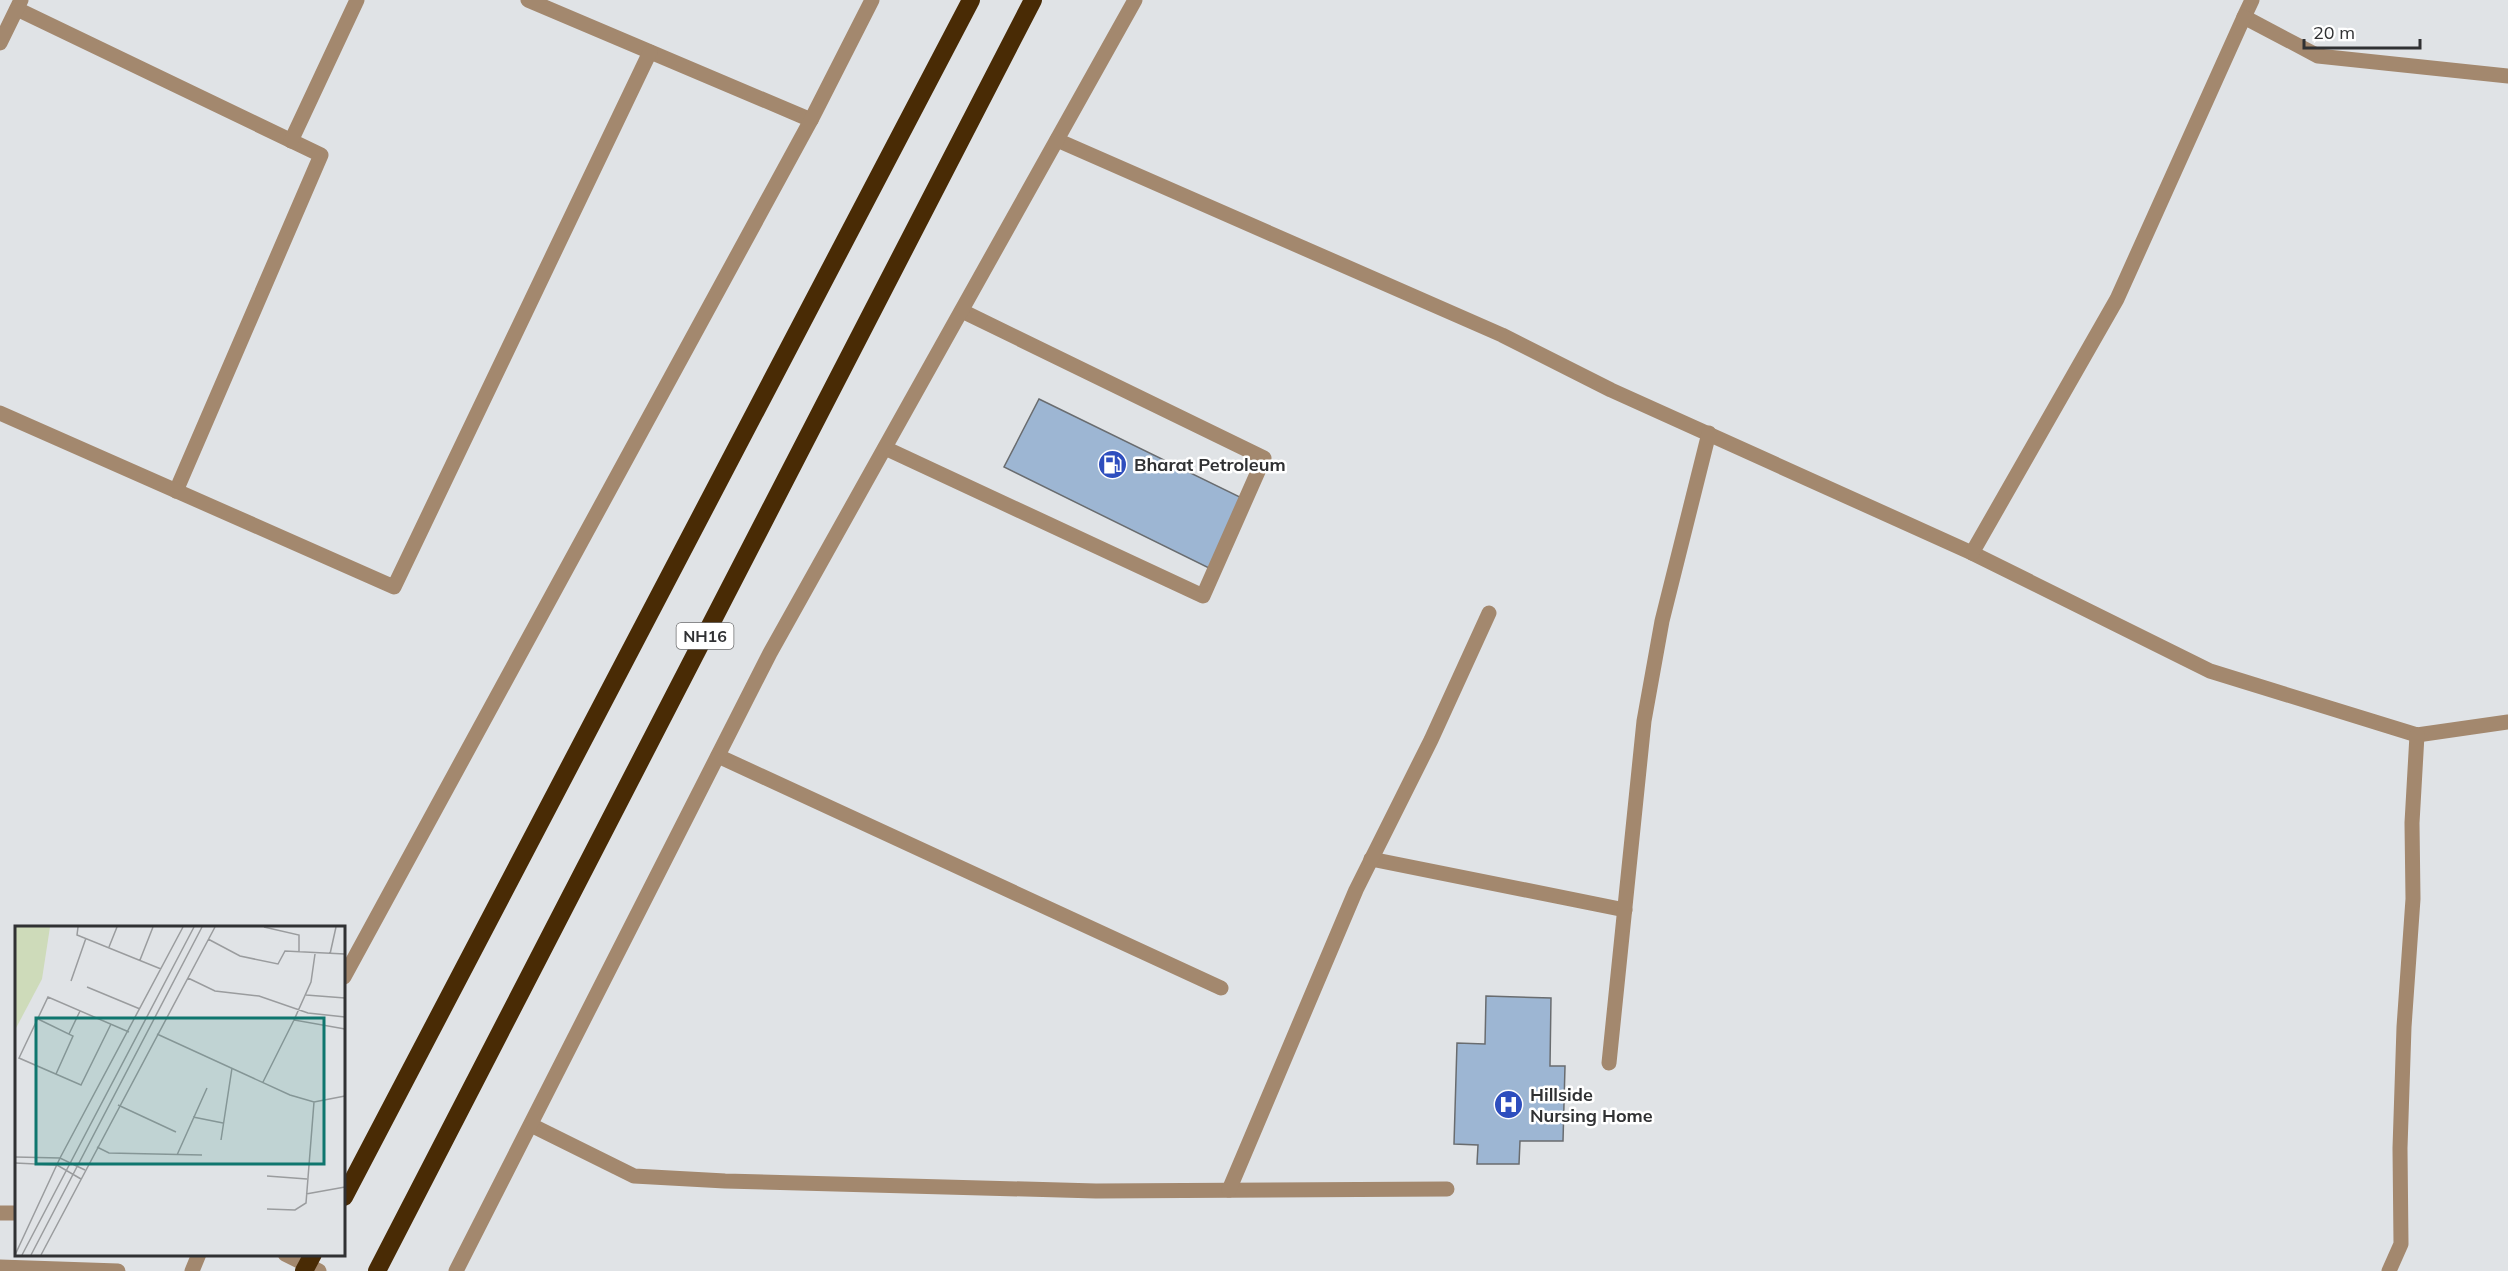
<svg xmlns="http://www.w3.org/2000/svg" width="2508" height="1271" font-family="Mulish,sans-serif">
<rect width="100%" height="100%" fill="#e0e3e6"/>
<g fill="#9db6d3" stroke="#696c6f" stroke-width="1.5">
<path d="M1039 399 1246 500 1215 571 1004 467Z"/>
<path d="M1486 996 1551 998 1550 1066H1565L1563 1141H1520L1519 1164H1477L1478 1145 1454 1144 1457 1043 1485 1044Z"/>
</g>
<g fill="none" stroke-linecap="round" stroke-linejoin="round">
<g stroke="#a3886e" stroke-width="15">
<path d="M528 0 811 120"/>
<path d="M2252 0 2244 17 2318 56 2508 76"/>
<path d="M17 9 321 155 176 491"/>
<path d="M0 43 21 0"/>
<path d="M1057 140 1502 335 1611 390 1972 553 2210 671 2417 735 2508 722"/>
<path d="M291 141 357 0"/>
<path d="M0 413 394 587 650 52"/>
<path d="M885 448 1203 596 1264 458 962 311"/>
<path d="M1972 553 2117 299 2244 17"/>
<path d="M718 756 1221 988"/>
<path d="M1371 859 1625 910"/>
<path d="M344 977 811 120 872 0"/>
<path d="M1609 1063 1644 721 1662 621 1709 433"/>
<path d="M531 1125 634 1176 725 1181 1096 1191 1447 1189"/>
<path d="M1229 1190 1356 890 1431 740 1489 613"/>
<path d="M0 1213H16"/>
<path d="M285 1254 319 1271"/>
<path d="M0 1267 118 1271"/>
<path d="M192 1271 199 1254"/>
<path d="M456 1271 770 653 1135 0"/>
<path d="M2389 1271 2401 1244 2400 1148 2404 1027 2413 899 2412 823 2417 735"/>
</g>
<g stroke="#492b05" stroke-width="18">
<path d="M344 1197 971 0"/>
<path d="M377 1271 1033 0"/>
</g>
<path stroke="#492b05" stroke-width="18" d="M304 1271 313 1254"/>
</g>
<defs>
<symbol id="fuel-disc" viewBox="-11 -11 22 22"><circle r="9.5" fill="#2e4ebe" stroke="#fff"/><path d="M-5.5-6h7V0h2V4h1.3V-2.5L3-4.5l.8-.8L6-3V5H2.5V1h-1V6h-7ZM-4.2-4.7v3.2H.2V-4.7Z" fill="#fff"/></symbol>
<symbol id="hospital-disc" viewBox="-11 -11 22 22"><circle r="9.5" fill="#2e4ebe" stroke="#fff"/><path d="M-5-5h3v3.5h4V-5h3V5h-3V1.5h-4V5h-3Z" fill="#fff"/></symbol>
</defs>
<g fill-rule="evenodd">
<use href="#fuel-disc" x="1096" y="448" width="33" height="33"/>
<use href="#hospital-disc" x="1492" y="1088" width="33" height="33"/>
</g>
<g text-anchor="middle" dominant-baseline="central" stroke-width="5" stroke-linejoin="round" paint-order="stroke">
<rect fill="#fff" stroke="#6e6f70" stroke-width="1.5" x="676.5" y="623" width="57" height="26" rx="4.5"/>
<g font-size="16" font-weight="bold" fill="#303133">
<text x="705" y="636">NH16</text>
</g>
<g font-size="18" font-weight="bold" fill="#303133" stroke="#fff" text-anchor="start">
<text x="1134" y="464">Bharat Petroleum</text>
<text x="1530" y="1094">Hillside<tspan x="1530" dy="21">Nursing Home</tspan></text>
</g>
</g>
<g transform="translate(15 926)">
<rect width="330" height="330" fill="#e0e3e6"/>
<path d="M0 1H35L27 53 0 104Z" fill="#cedbba"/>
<path fill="none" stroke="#9a9c9e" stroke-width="1.5" d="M63 1 62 9 146 43M249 1 284 9V26M193 13 225 30 263 38 270 25 330 28M94 21 102 1M300 28 296 56 279 94 330 103M315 28 321 1M125 34 138 1M173 52 200 65 244 70 293 87 330 91M56 55 71 12M72 61 125 83M291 69 330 72M23 93 58 110 41 148M96 98 66 159 4 132 33 71 114 106M54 108 65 85M142 108 275 169 299 176 330 170M248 156 279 94M103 179 161 206M178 191 208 197M206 214 217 142M82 221 94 227 187 229M162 229 192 162M0 231 45 232 70 244M0 237 42 239 66 253M252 250 292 253M291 268 330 261M252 283 280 284 291 277 299 176M0 329 45 232 168 1M7 329 179 1M16 329 187 1M26 329 200 1"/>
<path fill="#0f766e" fill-opacity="0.15" stroke="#0f766e" stroke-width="3" d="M21 92H309V238H21Z"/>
<rect width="330" height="330" fill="none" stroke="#303133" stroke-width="3"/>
</g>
<path d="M2304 39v9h116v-9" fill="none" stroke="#303133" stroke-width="3"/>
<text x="2313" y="39" font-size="18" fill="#303133" stroke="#ffffff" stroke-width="4.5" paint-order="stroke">20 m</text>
</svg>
